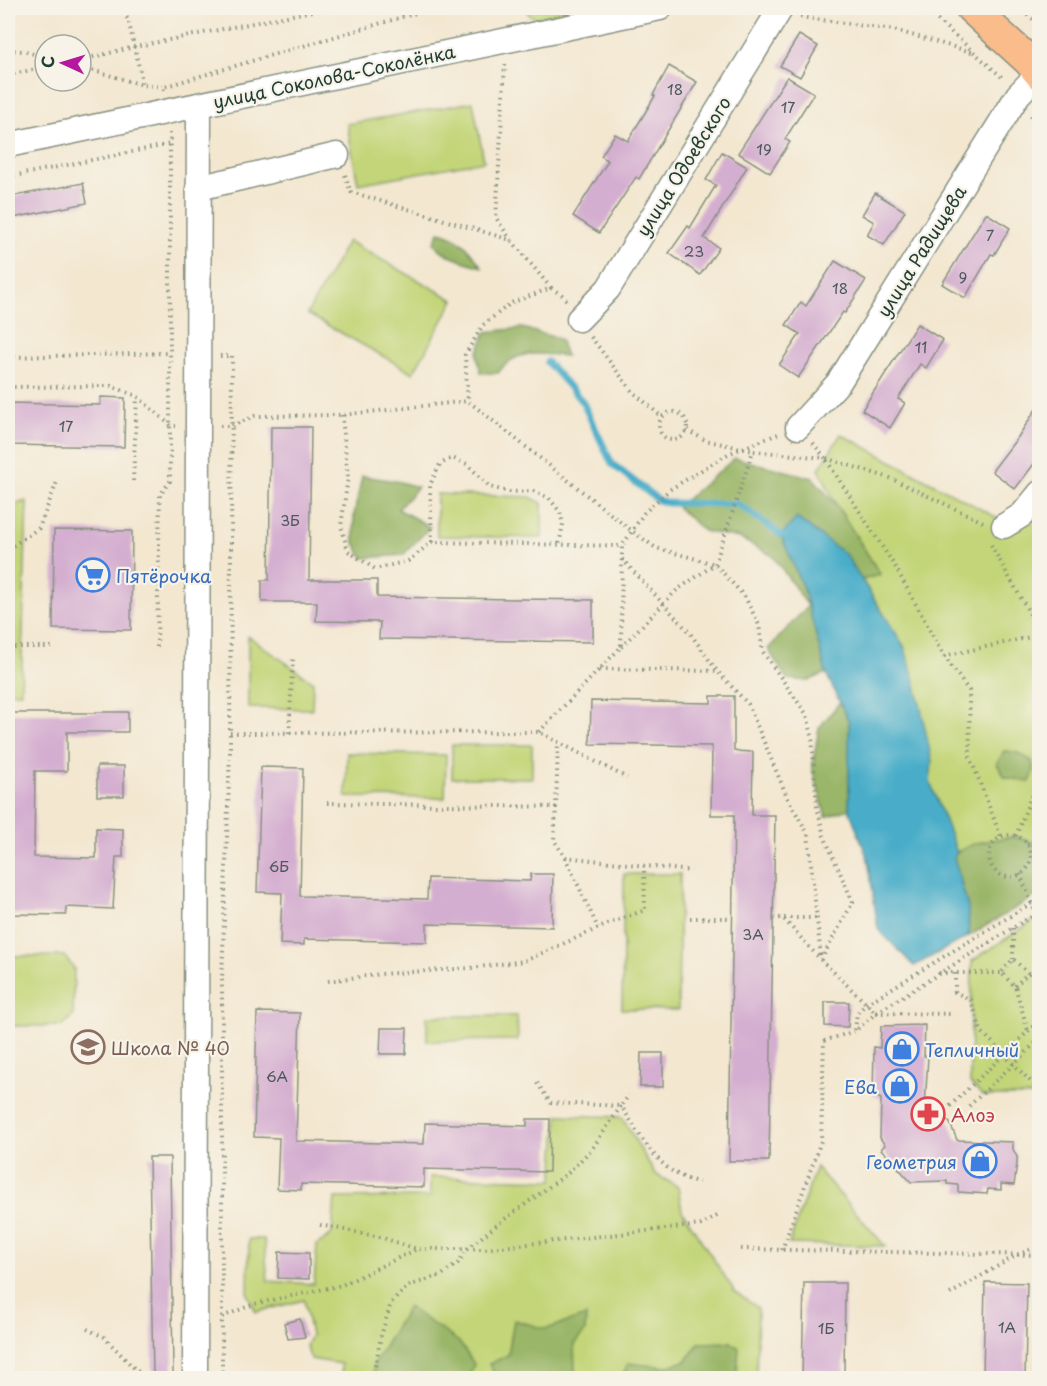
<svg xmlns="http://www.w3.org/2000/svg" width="1047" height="1386" font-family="'Playpen Sans',sans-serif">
<rect width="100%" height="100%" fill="#f7f3e8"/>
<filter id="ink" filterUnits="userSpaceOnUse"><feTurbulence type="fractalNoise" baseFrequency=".0167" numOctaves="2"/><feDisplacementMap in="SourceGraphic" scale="12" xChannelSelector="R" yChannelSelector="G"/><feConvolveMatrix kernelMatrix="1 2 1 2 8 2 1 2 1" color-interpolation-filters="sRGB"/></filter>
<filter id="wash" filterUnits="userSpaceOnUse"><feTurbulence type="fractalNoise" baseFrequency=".008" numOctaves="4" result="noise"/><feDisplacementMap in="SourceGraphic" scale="24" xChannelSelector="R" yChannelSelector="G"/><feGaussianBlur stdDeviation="1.35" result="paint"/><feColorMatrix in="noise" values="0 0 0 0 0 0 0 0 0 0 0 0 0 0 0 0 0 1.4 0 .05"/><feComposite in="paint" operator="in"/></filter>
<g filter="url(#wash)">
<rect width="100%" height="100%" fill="#f3e7d0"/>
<g fill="#c3d578" stroke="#718956" stroke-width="1.5">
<path d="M526 8H588L536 18 529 15Z"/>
<path d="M473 102 484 161 358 184 347 124Z"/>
<path d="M348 241 454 300 413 373 307 314Z"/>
<path d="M841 434 1018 529 1039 503V844L1014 837 981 842 957 852 930 782 932 762 904 646 862 580 880 574 837 506 819 469Z"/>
<path d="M437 494 530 497 542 503V538L437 536Z"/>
<path d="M27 501 21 692H8V506Z"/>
<path d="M248 636 313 682 312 709 248 708Z"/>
<rect x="452" y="745" width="80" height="33"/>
<path d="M347 753 446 755 445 798 346 797Z"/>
<path d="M624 874H680L678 1010 622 1009Z"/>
<path d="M1039 917V1096H982L970 1083 972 961Z"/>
<path d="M8 956H64L74 968 73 1016 62 1026H8Z"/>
<path d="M427 1016H517L518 1040 427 1041Z"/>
<path d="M558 1115 622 1117 655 1174 678 1187 682 1211 735 1292 758 1308 756 1378H341V1364L311 1359 306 1346 311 1335 304 1300 256 1312 248 1294 249 1239H264L268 1281 314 1284 317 1245 332 1234 335 1198 430 1197V1177L553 1180Z"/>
<path d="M816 1167 885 1246 789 1244Z"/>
</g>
<g fill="#9ab668" stroke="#5c7a4e" stroke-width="1.5">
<path d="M439 232C460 236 470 250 482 267 464 261 446 258 434 243Z"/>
<path d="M522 328 560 339 566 356C538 354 516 348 498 373H481L477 354 486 332Z"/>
<path d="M735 458 813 478 837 506 880 574 862 580 846 555 781 535 805 593 826 673 808 681 787 679 768 649 808 606 773 556 739 538 704 531 677 507Z"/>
<path d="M362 476 396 481 418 487 398 509 430 527 403 555 363 558 354 541V515Z"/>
<path d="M840 702 849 722V809L826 817 812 768 819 728Z"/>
<path d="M1004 751 1016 752 1032 761 1034 772 1030 782 1005 777 997 764Z"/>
<path d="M1014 837 1039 844V894L969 936 968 907 954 857C962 842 998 839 1014 837Z"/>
<path d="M408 1307 459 1342 474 1364 469 1378H375L373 1365Z"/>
<path d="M586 1316 585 1332 574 1344 575 1373 570 1378H497L489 1364 508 1355 514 1320 546 1329Z"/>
<path d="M731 1342 739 1348 737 1374 728 1378 622 1377 628 1363 665 1367 686 1361 699 1343Z"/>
</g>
<path fill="#4aadc9" stroke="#34757e" stroke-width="1.5" d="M797 518 846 555 904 646 916 684 932 762 930 782 957 852 954 857 968 907 969 936 914 966 878 929 868 859 849 809V722L826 673 805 593 781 535Z"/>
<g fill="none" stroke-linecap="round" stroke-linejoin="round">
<path stroke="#4aadc9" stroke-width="7" d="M547 362 582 401 612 464 658 500 668 503 738 504 781 535"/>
</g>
<g id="blocks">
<g fill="#d4aed0">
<path d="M799 35 818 46 800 77 780 66Z"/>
<path d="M669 66 697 82 639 179 636 177 599 233 573 216 608 161 601 156 615 134 628 141 655 96 653 95Z"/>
<path d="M787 77 814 93 785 139 790 142 770 173 738 153Z"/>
<path d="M722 152 747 167 704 238 719 248 700 275 669 253 688 226 690 228 716 185 706 180Z"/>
<path d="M83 183 87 203 8 219V197Z"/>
<path d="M875 193 905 211 884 245 867 235 874 222 862 215Z"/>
<path d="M986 213 1010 228 994 255 991 254 965 298 942 284Z"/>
<path d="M835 261 866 280 845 313 843 312 798 378 779 365 800 334 786 325 801 302 806 306Z"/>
<path d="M917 324 943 340 926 368 920 364 898 399 905 403 890 428 862 410Z"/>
<path d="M101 397 125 398 124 447 8 445V403L100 405Z"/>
<path d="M1040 403V456L1015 489 992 471 1018 437Z"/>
<path d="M271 427H311L309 580H377V597L593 600V642L379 639 380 622 316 621 317 602H262V580H269Z"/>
<path d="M54 530 132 531 131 630 53 629Z"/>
<path d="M711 696H734V751L753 752 752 815H775L769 1161H729L734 815H711L712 746 590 744 591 701 711 703Z"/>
<path d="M96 712H128V732H67V771H35L34 857 96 858V828L123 829V857H116L113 909 66 907V915L8 914V713H96Z"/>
<rect x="97" y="766" width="27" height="30"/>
<path d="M261 767 303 768 300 896 427 899 428 878 530 881 531 874H553L552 927 427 924V942L304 939V945L280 944 282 893 257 892Z"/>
<path d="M825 1002H849L848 1027 825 1026Z"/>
<path d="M257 1012 300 1013 296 1141 424 1144 425 1123 527 1126V1119H550L549 1172 424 1169V1187L301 1184V1190L277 1189 279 1138 254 1137Z"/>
<path d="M925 1025 924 1056H928L925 1108 938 1112 950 1123 957 1140 1013 1142V1149L1017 1157V1163L1014 1185 1001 1184V1190L988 1189 987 1194 958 1192V1185L947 1184V1181L911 1182 881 1149 885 1145 880 1138 881 1099 873 1095 874 1047 880 1048 881 1026Z"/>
<path d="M381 1028H407L406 1054H380Z"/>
<path d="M641 1053H663V1087H640Z"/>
<path d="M149 1157H170L173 1374 153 1375Z"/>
<path d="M279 1252 309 1253V1279L278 1278Z"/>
<path d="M985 1282 1027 1283 1025 1378H987V1376H983Z"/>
<path d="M804 1283H845L844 1378H802Z"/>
<path d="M300 1319 305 1337 288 1339 284 1323Z"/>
</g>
</g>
</g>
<g filter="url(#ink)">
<use href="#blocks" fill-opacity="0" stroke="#899282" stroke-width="1.5"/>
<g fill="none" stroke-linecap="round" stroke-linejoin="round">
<defs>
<g id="minor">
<path d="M8 145 660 8"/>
<path d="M198 188 337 155"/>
<path d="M579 319 608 289 781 8"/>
<path d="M798 427 839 382 1018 95 1040 72"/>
<path d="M1004 526 1022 515 1040 493"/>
<path d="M195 1378 199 105"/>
</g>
<path id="major" d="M971 8 1029 61 1040 74"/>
</defs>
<use href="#minor" stroke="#899282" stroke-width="27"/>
<use href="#major" stroke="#899282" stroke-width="33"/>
<g stroke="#899282" stroke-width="4" stroke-dasharray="1.5 4.5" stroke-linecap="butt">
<path d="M119 8 128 19 143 85"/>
<path d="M924 8 1003 78"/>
<path d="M1017 8 1040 24"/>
<path d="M800 17 894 30 975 53"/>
<path d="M8 50 23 51 45 57"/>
<path d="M81 60 134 47 327 8"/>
<path d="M505 64 496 218 511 240"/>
<path d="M81 67 143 85 163 87"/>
<path d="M8 75 45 67"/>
<path d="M164 90 163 87 433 8"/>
<path d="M1031 115 1040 130"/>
<path d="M345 175 351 192 511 240 551 288 511 303 483 325 465 355 468 401"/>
<path d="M8 177 171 144"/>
<path d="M551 288 562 295 567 301"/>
<path d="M591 337 632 391 662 417"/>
<path d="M220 356H232L230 752 222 979V1378"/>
<path d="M8 357 170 353"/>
<path d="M8 387 111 386 137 396 171 426H176"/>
<circle cx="673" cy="426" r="14"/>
<path d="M342 415 348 478 341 526 348 551 375 569 408 561 432 542 622 546"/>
<path d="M220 426H232L255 416 342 415 468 401 632 531 656 548 715 564 745 597 759 625 763 652 807 715 812 736 817 807 824 836 853 902 821 960"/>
<path d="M687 430 705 440 753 451"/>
<path d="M813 443 825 458"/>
<path d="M133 481 137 397"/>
<path d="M983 522 890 478 825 458 896 568 944 656 969 691 970 757 1001 837"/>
<path d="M432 542 430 485 440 464 452 458 467 464 490 487 509 492 533 491 549 498 560 512 563 524 559 545"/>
<path d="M991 545 1040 632"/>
<path d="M8 549 39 528 57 482"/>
<path d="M622 559 690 633 717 671 748 704 788 799 808 834 821 958"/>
<path d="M8 647H52"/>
<path d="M157 647 160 495 170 481V133"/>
<path d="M621 647 677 590 715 564 753 451 825 458"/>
<path d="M944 656 1040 635"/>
<path d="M600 669 716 671"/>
<path d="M539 732 621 647 622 546 644 513 669 490 728 454 778 434"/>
<path d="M230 733 539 732 627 778"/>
<path d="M289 733 293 656"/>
<path d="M327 803 556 807 558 743"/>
<path d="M556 807 554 840 565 857 691 871"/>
<circle cx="1010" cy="856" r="21"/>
<path d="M1016 836 1040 773"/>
<path d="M1027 844 1040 838"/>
<path d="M565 857 598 928"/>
<path d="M1020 874 1036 914"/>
<path d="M690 918H733"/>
<path d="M773 918H783L821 960 876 1013 1040 911"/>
<path d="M784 918H817"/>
<path d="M1013 928V959"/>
<path d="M939 973H1001"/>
<path d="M955 973V992L971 1000 981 1031 1040 1091"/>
<path d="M1028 973H1040"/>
<path d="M328 981 381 974 471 968 524 961 615 921 645 910 644 866"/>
<path d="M1015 986 1028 973 1013 959 1001 973 1015 986 1028 1031"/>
<path d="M855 1030 857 1013 866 1004 1040 898"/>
<path d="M537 1083 551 1103 621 1106 629 1095"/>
<path d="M950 1106 1040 1020"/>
<path d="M969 1106 1040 1039"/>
<path d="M1036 1224 1037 1108"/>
<path d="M320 1225 380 1237 417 1249"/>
<path d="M741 1249 1040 1255"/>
<path d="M782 1250 821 1141 824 1041 855 1031 876 1013 954 1014"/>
<path d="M950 1294 1017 1255 1040 1246"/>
<path d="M222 1317 254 1304 342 1285 417 1249H483L701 1225 719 1215"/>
<path d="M87 1329 104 1337 136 1370 148 1378"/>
<path d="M373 1378 381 1336 391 1303 408 1286 442 1275 458 1263 467 1249 494 1227 568 1173 592 1149 621 1106C643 1138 658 1174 699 1182"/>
</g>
<use href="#minor" stroke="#fff" stroke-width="24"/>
<use href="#major" stroke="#fabc8b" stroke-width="30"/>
</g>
</g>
<defs>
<symbol id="supermarket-ring" viewBox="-11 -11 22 22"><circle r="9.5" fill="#f7f3e8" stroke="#3f7fe0" stroke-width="1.5"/><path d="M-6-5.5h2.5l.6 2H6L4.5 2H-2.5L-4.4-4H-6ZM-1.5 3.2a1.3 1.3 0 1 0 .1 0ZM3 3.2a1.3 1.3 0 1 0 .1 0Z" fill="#3f7fe0"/></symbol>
<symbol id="school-ring" viewBox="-11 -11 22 22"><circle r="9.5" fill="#f7f3e8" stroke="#8d6e63" stroke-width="1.5"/><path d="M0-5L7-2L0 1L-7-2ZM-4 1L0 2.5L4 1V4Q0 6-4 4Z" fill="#8d6e63"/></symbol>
<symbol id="shop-ring" viewBox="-11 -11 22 22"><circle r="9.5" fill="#f7f3e8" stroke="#3f7fe0" stroke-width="1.5"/><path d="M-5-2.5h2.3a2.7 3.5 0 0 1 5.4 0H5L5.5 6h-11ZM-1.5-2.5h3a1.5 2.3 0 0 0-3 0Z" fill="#3f7fe0"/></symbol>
<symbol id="pharmacy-ring" viewBox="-11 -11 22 22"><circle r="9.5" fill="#f7f3e8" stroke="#e0444e" stroke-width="1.5"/><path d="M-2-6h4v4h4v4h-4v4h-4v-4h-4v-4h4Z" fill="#e0444e"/></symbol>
</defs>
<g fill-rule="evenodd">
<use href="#supermarket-ring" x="74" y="556" width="38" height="38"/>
<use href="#school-ring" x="69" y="1028" width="38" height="38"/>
<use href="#shop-ring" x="883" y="1030" width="38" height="38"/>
<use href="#shop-ring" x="881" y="1067" width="38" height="38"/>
<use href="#pharmacy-ring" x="909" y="1095" width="38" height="38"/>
<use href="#shop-ring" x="961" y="1142" width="38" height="38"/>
</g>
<g text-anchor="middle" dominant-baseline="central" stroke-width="4.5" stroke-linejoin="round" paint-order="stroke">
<g font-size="15" fill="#4c595b">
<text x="675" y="88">18</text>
<text x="788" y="106">17</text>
<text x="764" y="148">19</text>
<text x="990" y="234">7</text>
<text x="694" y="250">23</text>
<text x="963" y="276">9</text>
<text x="840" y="287">18</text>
<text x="921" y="346">11</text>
<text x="66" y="425">17</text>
<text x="290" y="519">3Б</text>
<text x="279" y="865">6Б</text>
<text x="753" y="933">3А</text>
<text x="277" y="1075">6А</text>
<text x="1007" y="1326">1А</text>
<text x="826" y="1327">1Б</text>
</g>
<g font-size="18" fill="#1f3d34" stroke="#f7f3e8">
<text transform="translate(334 76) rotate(-12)">улица Соколова-Соколёнка</text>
<text transform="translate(683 166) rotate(-58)">улица Одоевского</text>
<text transform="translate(921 251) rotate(-58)">улица Радищева</text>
</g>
<g font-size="18" fill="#366cbe" stroke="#f7f3e8" text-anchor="start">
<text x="116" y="575">Пятёрочка</text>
<text x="925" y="1049">Тепличный</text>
<text x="877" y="1086" text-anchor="end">Ева</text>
<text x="957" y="1161" text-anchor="end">Геометрия</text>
</g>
<g font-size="18" fill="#785e54" stroke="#f7f3e8" text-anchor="start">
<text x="111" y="1047">Школа № 40</text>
</g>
<g font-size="18" fill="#be3a42" stroke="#f7f3e8" text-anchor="start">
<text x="951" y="1114">Алоэ</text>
</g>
</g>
<rect width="1047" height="1386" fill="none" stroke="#f7f3e8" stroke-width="30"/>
<g transform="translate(63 63) rotate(274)"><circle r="28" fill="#f7f3e8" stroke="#a1aaa0" stroke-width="1.5"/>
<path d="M0-4.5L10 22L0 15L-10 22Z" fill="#b5179e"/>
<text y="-9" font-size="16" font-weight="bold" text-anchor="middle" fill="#1f3d34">С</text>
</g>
</svg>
